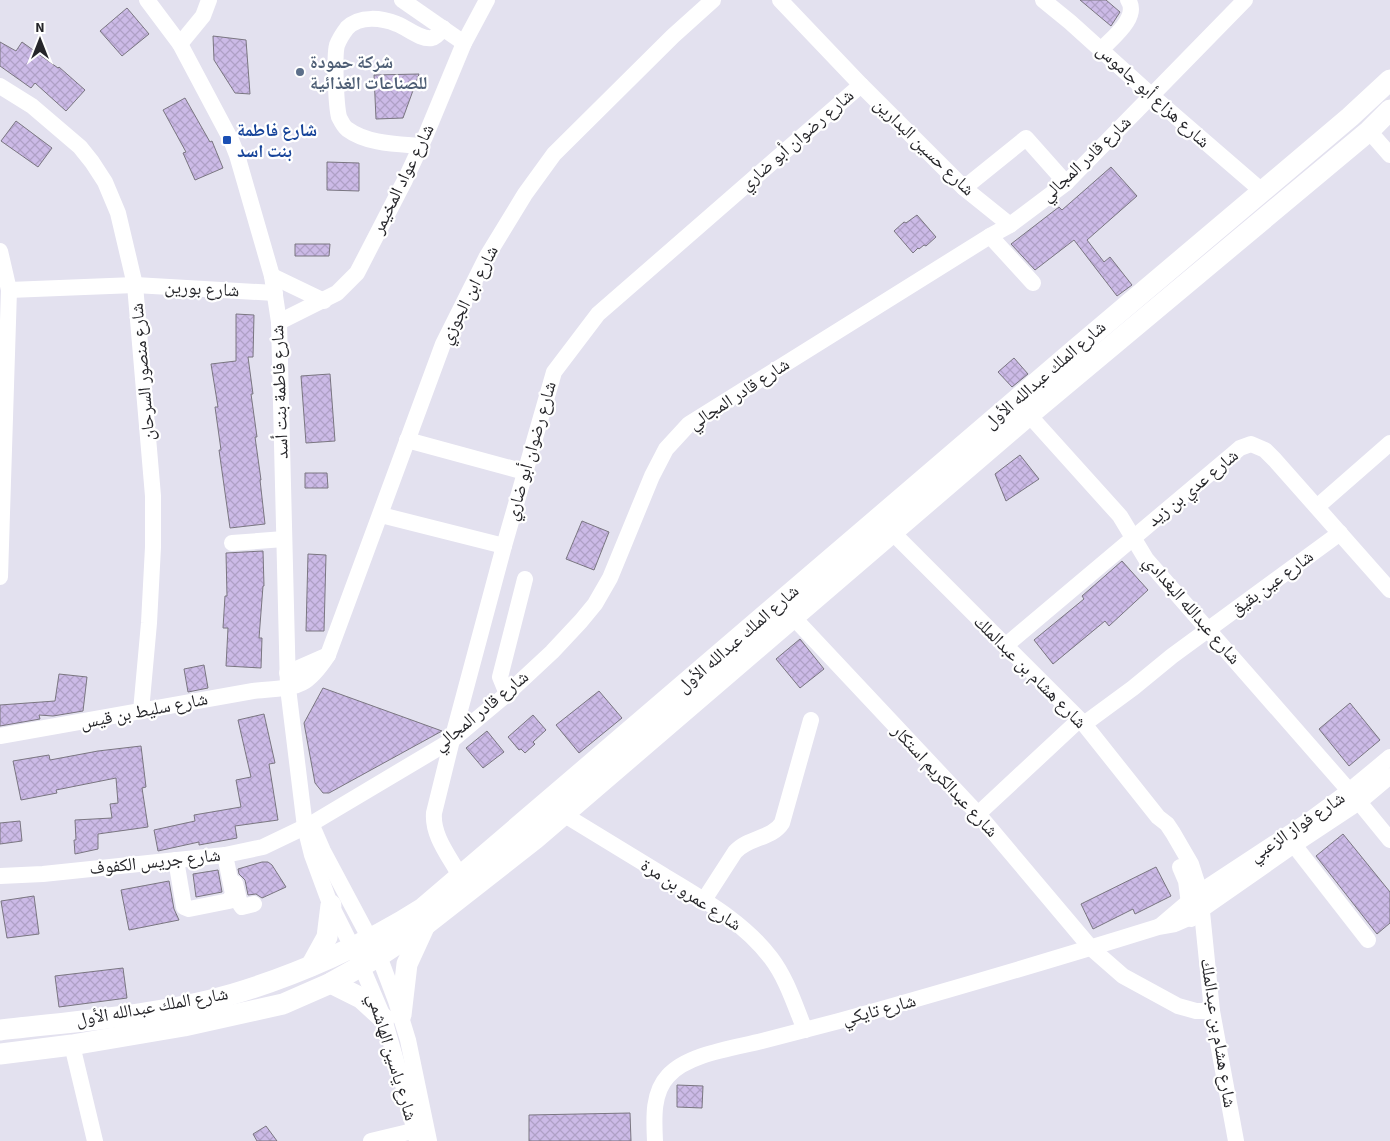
<svg xmlns="http://www.w3.org/2000/svg" width="1390" height="1141" font-family="'Source Sans 3','Noto Naskh Arabic',sans-serif">
<defs>
<pattern id="building-cross-hatch" width="8" height="8" patternUnits="userSpaceOnUse" patternTransform="scale(1.25)"><rect width="8" height="8" fill="#ccbae7"/><path d="M0 0l8 8M0 8l8-8" fill="none" stroke="#afa0c6"/></pattern>
</defs>
<rect width="100%" height="100%" fill="#e3e1ef"/>
<g fill="url(#building-cross-hatch)" stroke="#7a7681">
<path d="M1080 0H1106L1120 12 1111 26Z"/>
<path d="M127 8 149 34 122 56 100 31Z"/>
<path d="M213 36 246 40 250 94 235 93 214 60Z"/>
<path d="M0 42 16 51 22 42 58 68 59 67 85 90 66 111 35 83 31 88 0 66Z"/>
<path d="M419 74 403 118 376 119 374 75Z"/>
<path d="M185 98 210 142 212 141 223 168 195 180 183 153 186 152 163 110Z"/>
<path d="M16 121 52 148 38 167 1 141Z"/>
<path d="M327 162 359 163V191L327 190Z"/>
<path d="M1111 167 1137 196 1087 240 1104 262 1110 257 1132 285 1117 296 1074 240 1035 270 1011 244 1059 207 1062 210Z"/>
<path d="M917 215 936 237 926 246 924 245 919 249 918 248 913 253 894 231 904 222 906 223Z"/>
<path d="M295 244H330L329 256H295Z"/>
<path d="M236 314 254 315 253 357H248L253 394H251L257 437H255L261 480H260L265 524 230 528 219 450H221L215 407H218L211 364 236 361Z"/>
<path d="M1014 358 1028 374 1012 387 998 372Z"/>
<path d="M330 374 335 441 306 443 301 376Z"/>
<path d="M1020 455 1039 479 1006 501 995 474Z"/>
<path d="M305 473H327L328 488H305Z"/>
<path d="M582 521 609 532 594 570 566 559Z"/>
<path d="M263 551 264 586H263L259 638H262L261 668 226 666 228 628H223L225 596H227L226 553Z"/>
<path d="M308 554 326 555 324 631H306Z"/>
<path d="M1122 561 1148 590 1109 626 1105 621 1053 664 1034 640 1084 599 1082 596Z"/>
<path d="M800 639 824 669 800 688 776 659Z"/>
<path d="M204 665 208 688 188 692 184 669Z"/>
<path d="M59 674 87 677 83 711 53 716 39 715 40 719 0 726V705L55 701Z"/>
<path d="M323 688 442 731 329 793H323L315 783 304 723Z"/>
<path d="M599 691 622 718 579 753 556 725Z"/>
<path d="M1350 703 1380 740 1349 766 1319 729Z"/>
<path d="M264 714 275 763 269 764 278 820 235 826 237 838 199 845V842L158 851 154 830 195 821 194 815 241 807 236 780 251 777 238 720Z"/>
<path d="M533 715 546 730 533 742 535 744 525 753 521 749 519 750 508 737Z"/>
<path d="M487 731 504 752 483 768 466 748Z"/>
<path d="M141 746 146 787 142 788 148 827 98 834V849L75 854 74 840H76L75 820 112 818 110 804 118 803 116 778 56 790 57 793 21 800 13 761 49 755 50 760 98 751Z"/>
<path d="M20 821 22 841 0 844V823Z"/>
<path d="M1343 834 1390 892V923L1377 934 1316 856Z"/>
<path d="M262 862H268L272 865 286 887 262 898 256 894 248 895 245 880 239 874 238 869Z"/>
<path d="M1156 867 1171 896 1135 914 1133 909 1093 929 1081 904Z"/>
<path d="M218 870 222 892 196 897 193 874Z"/>
<path d="M169 881 174 909 179 920 129 930 121 890Z"/>
<path d="M34 896 39 934 7 938 1 901Z"/>
<path d="M123 968 127 998 59 1007 55 976Z"/>
<path d="M677 1085 703 1086 702 1108 677 1107Z"/>
<path d="M630 1113 631 1141H529V1115Z"/>
<path d="M266 1126 277 1141H257L253 1134Z"/>
</g>
<g fill="none" stroke-linecap="round" stroke-linejoin="round">
<g stroke="#fff" stroke-width="16">
<path d="M147 0 180 44 231 140 237 155 272 276 279 322 288 688 305 827 312 855 329 901 361 965 384 1019 407 1099 417 1141"/>
<path d="M402 0 464 43"/>
<path d="M780 0 861 85 964 188 1010 225"/>
<path d="M1043 0 1070 22 1152 96 1262 191"/>
<path d="M180 44 203 16 209 0"/>
<path d="M1101 50C1112 38 1140 17 1128 0"/>
<path d="M0 86 32 106 80 147 92 162 105 182 118 213 135 285 153 496V547L149 623 141 711"/>
<path d="M1369 131 1390 155"/>
<path d="M421 146C397 144 367 144 347 129 344 127 341 121 339 117 336 105 334 56 337 45 339 40 344 32 347 28 360 15 382 18 397 24 408 28 420 40 432 38 437 37 440 32 443 28"/>
<path d="M964 188 1026 138 1066 183"/>
<path d="M990 236 1033 283"/>
<path d="M0 251 9 290 0 577"/>
<path d="M272 276 324 301"/>
<path d="M9 290 135 285 275 293"/>
<path d="M279 322 337 293 357 273 405 180 425 137 464 43 487 0"/>
<path d="M1029 415 1120 516 1146 559 1359 802 1390 840"/>
<path d="M407 440 525 472"/>
<path d="M1318 506 1390 443"/>
<path d="M381 515 504 546"/>
<path d="M893 533 1084 724 1158 817 1167 824 1173 833 1191 864 1200 892 1212 1011 1236 1141"/>
<path d="M232 543 284 539"/>
<path d="M794 618 978 814 1091 948 1123 976 1178 1006 1196 1011H1212"/>
<path d="M1005 646 1233 454 1240 448 1251 444 1265 450 1275 460 1390 590"/>
<path d="M287 673 328 655"/>
<path d="M507 694 500 677 525 579"/>
<path d="M1084 724 1133 688 1172 656 1340 533"/>
<path d="M0 736 253 691C294 686 303 693 328 655L443 344 486 258 525 194 554 154 673 36 713 0"/>
<path d="M563 814C596 834 630 855 663 875 702 899 743 921 771 958 787 979 795 1006 805 1030"/>
<path d="M978 814 1079 720"/>
<path d="M313 828 323 851 379 956 396 1001 408 1040 429 1141"/>
<path d="M1294 845 1368 940"/>
<path d="M176 860 184 907 189 909 229 901 233 894 225 855"/>
<path d="M1180 867 1186 881 1191 919"/>
<path d="M0 876 43 874 225 855 263 847 311 824 452 740 507 694 552 652 581 621 595 604 610 578 652 476 666 449 689 424 990 236 1010 225 1066 183 1245 0"/>
<path d="M460 876C450 857 432 836 434 813L452 740 504 546 554 372 598 314 861 85"/>
<path d="M235 883 240 904 242 907 254 904"/>
<path d="M704 900 735 852C748 837 772 839 782 823L811 720"/>
<path d="M1160 926 1200 892 1311 819 1349 791 1390 757"/>
<path d="M72 1045 95 1141"/>
<path d="M371 1141 425 1128"/>
<path d="M655 1141C654 1120 652 1093 668 1076 687 1054 734 1048 762 1041 788 1034 813 1028 839 1021 946 991 1052 960 1158 927L1175 924 1191 917 1294 845 1359 802 1390 776"/>
</g>
<g stroke="#fff" stroke-width="21">
<path d="M311 966 327 937 331 905"/>
<path d="M331 983 361 998 384 1019"/>
<path d="M401 1015 407 964 424 927"/>
<path d="M0 1030C77 1021 158 1016 233 994 297 975 367 944 423 908L1078 347 1350 117 1390 80"/>
<path d="M0 1054 72 1045 184 1026 283 1004 331 983 379 956 424 926 535 839 1029 415 1369 131 1390 110"/>
</g>
</g>
<circle fill="#5c6f8a" stroke="#fff" stroke-width="2" cx="300" cy="72" r="5"/>
<rect fill="#1a4fb4" stroke="#fff" stroke-width="2" x="222" y="135" width="10" height="10" rx="2.5"/>
<g text-anchor="middle" dominant-baseline="central" stroke-width="4.5" stroke-linejoin="round" paint-order="stroke">
<g font-size="18" font-weight="bold" fill="#4e5e75" stroke="#fff" text-anchor="start">
<text x="310" y="62">شركة حمودة<tspan x="310" dy="21">للصناعات الغذائية</tspan></text>
</g>
<g font-size="18" fill="#26262a" stroke="#fff">
<text transform="translate(1153 96) rotate(42)">شارع هزاع أبو جاموس</text>
<text transform="translate(797 140) rotate(-41)">شارع رضوان أبو ضاري</text>
<text transform="translate(924 147) rotate(44)">شارع حسين البدارين</text>
<text transform="translate(1086 159) rotate(-43)">شارع قادر المجالي</text>
<text transform="translate(403 179) rotate(-64)">شارع عواد المخيمر</text>
<text transform="translate(202 289) rotate(3)">شارع بورين</text>
<text transform="translate(469 295) rotate(-63)">شارع ابن الجوزي</text>
<text transform="translate(143 372) rotate(-95)">شارع منصور السرحان</text>
<text transform="translate(1045 375) rotate(-41)">شارع الملك عبدالله الأول</text>
<text transform="translate(280 392) rotate(-92)">شارع فاطمة بنت أسد</text>
<text transform="translate(739 394) rotate(-33)">شارع قادر المجالي</text>
<text transform="translate(531 451) rotate(-74)">شارع رضوان أبو ضاري</text>
<text transform="translate(1193 488) rotate(-39)">شارع عدي بن زيد</text>
<text transform="translate(1272 583) rotate(-36)">شارع عين بقيق</text>
<text transform="translate(1192 610) rotate(49)">شارع عبدالله البغدادي</text>
<text transform="translate(738 639) rotate(-41)">شارع الملك عبدالله الأول</text>
<text transform="translate(1030 672) rotate(45)">شارع هشام بن عبدالملك</text>
<text transform="translate(144 711) rotate(-11)">شارع سليط بن قيس</text>
<text transform="translate(481 711) rotate(-39)">شارع قادر المجالي</text>
<text transform="translate(945 781) rotate(47)">شارع عبدالكريم استكار</text>
<text transform="translate(1297 827) rotate(-34)">شارع فواز الزعبي</text>
<text transform="translate(155 862) rotate(-6)">شارع جريس الكفوف</text>
<text transform="translate(691 895) rotate(33)">شارع عمرو بن مرة</text>
<text transform="translate(152 1007) rotate(-10)">شارع الملك عبدالله الأول</text>
<text transform="translate(879 1010) rotate(-15)">شارع تايكي</text>
<text transform="translate(1218 1033) rotate(81)">شارع هشام بن عبدالملك</text>
<text transform="translate(392 1057) rotate(73)">شارع ياسين الهاشمي</text>
</g>
<g font-size="18" font-weight="bold" fill="#164399" stroke="#fff" text-anchor="start">
<text x="237" y="130">شارع فاطمة<tspan x="237" dy="21">بنت اسد</tspan></text>
</g>
</g>
<g transform="translate(40 40)" stroke="#ffffff" stroke-width="4" paint-order="stroke">
<path d="M0-4L9 19L0 12L-9 19Z" fill="#26262a"/>
<text y="-8" font-size="14" font-weight="bold" text-anchor="middle" fill="#26262a">N</text>
</g>
</svg>
